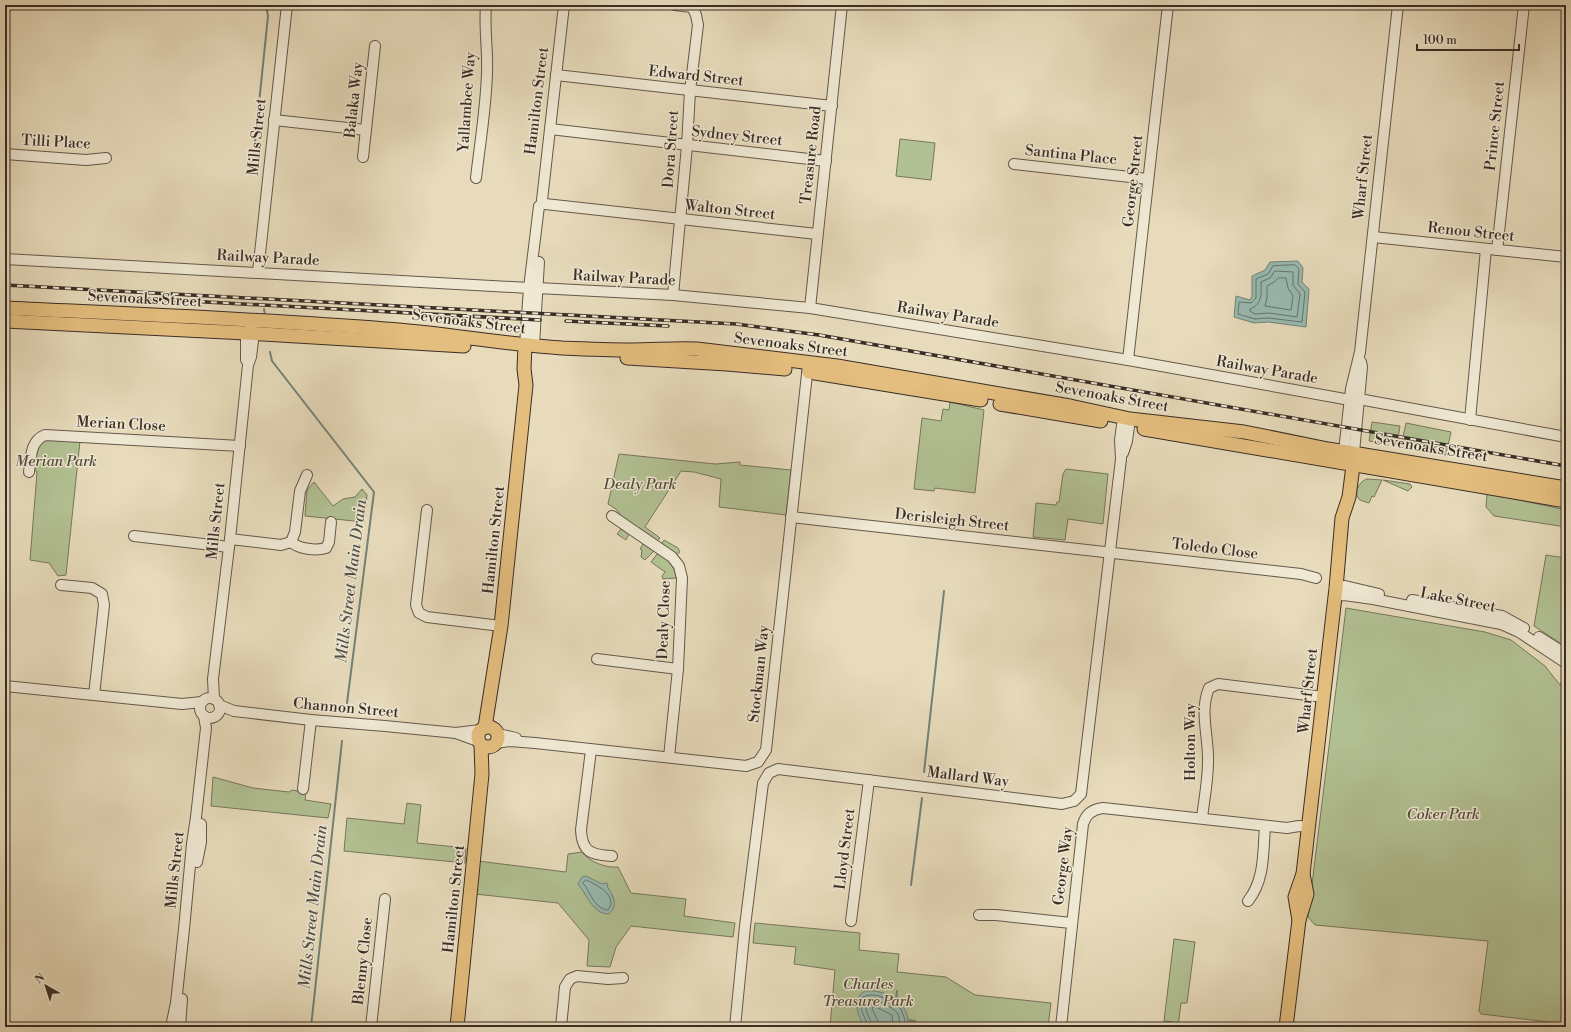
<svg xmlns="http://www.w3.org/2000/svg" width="1571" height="1032" font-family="'Libre Bodoni',serif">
<rect width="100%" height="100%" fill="#e7dbbb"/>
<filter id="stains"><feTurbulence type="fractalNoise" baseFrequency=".005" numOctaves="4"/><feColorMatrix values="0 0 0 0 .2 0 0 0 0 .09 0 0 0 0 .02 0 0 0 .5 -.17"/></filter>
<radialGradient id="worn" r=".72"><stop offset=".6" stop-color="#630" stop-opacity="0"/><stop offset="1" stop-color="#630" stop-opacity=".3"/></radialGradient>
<g fill="#b2c193" stroke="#76775c">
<path d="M900 139 935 143 931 180 896 176Z"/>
<path d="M950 402 984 410 975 493 935 488 934 491 914 489 922 418 941 421 943 409 949 410Z"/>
<path d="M1372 422 1400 426 1397 445 1369 441Z"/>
<path d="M1406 423 1451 432 1446 455 1401 446Z"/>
<path d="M45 439 80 441 66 575 58 576 49 563 30 560 37 473 34 467 36 445Z"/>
<path d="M619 454 715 464 740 462V465L791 470 786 515 719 507 721 479 694 472 681 471 645 527 660 538 656 542 623 519 616 509 608 504Z"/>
<path d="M1066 469 1108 474 1103 524 1068 519 1065 540 1033 537 1036 503 1056 505 1057 502H1059L1063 474Z"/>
<path d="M1367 479 1382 480 1374 497 1372 496 1369 503C1366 502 1361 501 1359 499 1353 492 1360 481 1367 479Z"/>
<path d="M1383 480 1410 484 1412 487 1408 491Z"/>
<path d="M314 482 333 506 343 499 355 497 362 489 367 495 364 522 305 516 307 490Z"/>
<path d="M1487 493 1566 510V527L1494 516 1486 507Z"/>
<path d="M621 529 629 534 626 540 617 534Z"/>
<path d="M664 540 678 548 680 552 675 556 661 545Z"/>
<path d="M643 544 654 551 645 560 641 557 642 550 640 549Z"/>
<path d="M657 554C668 557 675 567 676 578L663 579 662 576 665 572 651 562Z"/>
<path d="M1546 555 1566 558V647L1534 626Z"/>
<path d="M1346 608 1485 632 1511 640 1545 666 1560 685 1566 672V1024L1481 1014 1479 1011 1488 941 1315 925 1308 917Z"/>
<path d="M213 777 253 788 289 792 292 790 306 792 305 800 331 804 328 818 211 806Z"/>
<path d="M407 803 421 805 417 843 466 848 465 863 344 851 347 818 404 824Z"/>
<path d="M582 852C589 862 606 868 618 867L631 893 686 899 684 916 735 923 733 937 631 926 616 947 610 967 587 966 589 940 558 903 475 894 478 861 566 872 568 854Z"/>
<path d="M755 923 860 933 859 950 899 954 897 972 946 977 975 995 1051 1003 1048 1027H830L835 970 794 964 796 947 753 943Z"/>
<path d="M1174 939 1195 942 1187 1003H1181L1178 1027H1172L1173 1022 1164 1021Z"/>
</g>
<g fill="#97bbb1" stroke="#728279">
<path d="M1298 261 1303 268 1302 282 1309 289 1306 327 1268 322 1254 323 1234 317 1236 296 1250 300 1252 296V276L1265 270 1270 262Z"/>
<path d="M586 876 602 884 606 883 608 884 607 886C613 896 619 905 609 914 592 914 587 894 578 884L582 877Z"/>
<path d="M865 991C886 989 911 1003 908 1027H865C858 1017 851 999 865 991Z"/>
</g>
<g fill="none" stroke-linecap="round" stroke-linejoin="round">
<g stroke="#68746c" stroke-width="1">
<path d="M1295 265 1299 269 1298 284 1305 292 1302 322 1268 318 1255 319 1238 314 1239 302 1251 303 1256 298V279L1268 274 1273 266Z"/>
<path d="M1275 271 1293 272V285L1300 294 1297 317 1269 313 1255 314 1250 311V309C1263 304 1261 293 1261 282L1270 278Z"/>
<path d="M1279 278H1286L1288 288 1293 296 1291 310 1265 306 1267 298V286L1274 282Z"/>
<path d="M586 880C596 884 619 896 608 910 594 909 590 891 583 883Z"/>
<path d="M868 1027C866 1016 857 1010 863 997 875 991 892 1000 901 1009L905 1020 904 1027"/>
<path d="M873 1027 866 1010 867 1002 868 1000C876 999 894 1007 898 1014 900 1018 899 1022 899 1027"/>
<path d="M879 1027 878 1021 872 1009 874 1006 892 1015 893 1027"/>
</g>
<g stroke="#728279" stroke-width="2">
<path d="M255 142 268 16 266 5"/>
<path d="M264 309 265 315"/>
<path d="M270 352 272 361 374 492 347 703"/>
<path d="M924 772 944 591"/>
<path d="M911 885 922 798"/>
<path d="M896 1000 897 991"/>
<path d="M909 1020 915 1021"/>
<path d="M311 1027 342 741"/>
</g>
<defs>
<g id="minor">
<path d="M556 75 832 106"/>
<path d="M274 120 366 130"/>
<path d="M550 129 826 161"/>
<path d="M5 154 86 160 106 158"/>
<path d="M363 157 375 46"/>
<path d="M1014 164 1148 179"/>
<path d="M476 178C480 143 486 108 487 73 488 50 484 28 486 5"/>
<path d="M542 200 564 5"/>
<path d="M545 204 817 234"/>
<path d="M1373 237 1566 257"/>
<path d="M1497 250 1524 5"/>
<path d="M5 259 529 288"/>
<path d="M258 272 287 5"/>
<path d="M537 288 673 295 810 308 1128 360 1350 400"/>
<path d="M673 295 687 146 690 91 698 25 696 15 692 7 675 5"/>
<path d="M810 308 842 5"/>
<path d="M525 345 529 288 539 206"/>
<path d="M534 345 539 262"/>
<path d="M246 360V333L251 328"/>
<path d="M1128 360 1168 5"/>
<path d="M1359 399 1566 437"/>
<path d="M1470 420 1486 249"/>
<path d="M1344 451 1351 389 1360 352 1398 5"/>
<path d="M1354 452 1362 367 1361 362"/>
<path d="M1123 453 1127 441 1130 419"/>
<path d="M29 472C31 458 30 441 45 435L240 446"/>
<path d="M427 510 416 605 419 613 427 617 501 626"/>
<path d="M612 516 672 557 679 566 682 578 678 669 669 757"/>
<path d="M791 517 1301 574 1316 578"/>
<path d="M134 536 229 547"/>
<path d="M230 539 281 545 291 542 295 532 300 491 307 475"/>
<path d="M291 542C299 549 316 551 326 548L329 542 331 522"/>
<path d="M61 585 92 588 102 594 104 605 94 695"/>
<path d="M1336 588 1345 586 1379 594"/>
<path d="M1335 596 1344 595 1373 599 1501 624 1519 632 1566 663"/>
<path d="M1412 600 1502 616 1524 628"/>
<path d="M1539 637 1566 654"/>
<path d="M597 659 678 669"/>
<path d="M5 686 182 704 202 702"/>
<circle cx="210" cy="708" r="10"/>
<path d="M214 699 213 679 230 539 248 365 251 357 254 333 251 329"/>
<path d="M219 705 234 711 311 720 385 726 456 733 480 730"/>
<path d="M456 733 478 741"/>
<path d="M498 734 516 738"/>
<path d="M496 743 510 741 535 743 746 766 758 762 766 750 808 365"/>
<path d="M591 750 581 830C582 852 591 855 612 856"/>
<path d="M303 789 311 720"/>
<path d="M1202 818C1204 800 1208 781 1208 762 1209 737 1199 712 1209 688L1218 684 1324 697"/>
<path d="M197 862 201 842V824"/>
<path d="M1248 901C1265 880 1263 852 1265 826"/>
<path d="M979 915H996L1071 923"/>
<path d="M851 921 869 780"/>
<path d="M173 1027 172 1022 176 1003 184 929 192 844 196 817 206 728 204 716"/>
<path d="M180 1027 182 999"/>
<path d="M371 1027 385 899"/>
<path d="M561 1027 565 987 570 979 577 976 608 979 623 978"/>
<path d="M735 1027 745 926 763 783 769 773 778 769 1062 804 1074 801 1081 794 1121 459 1120 440 1123 418"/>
<path d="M1061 1027 1083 824C1086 814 1093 809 1103 808L1287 828 1299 826 1309 827"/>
</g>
<g id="major">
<path d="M5 308C132 314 258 319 385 329 444 333 502 344 562 348 585 349 608 350 631 350 654 350 675 348 697 349L837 366 1070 406 1130 419 1244 432 1328 449 1566 488"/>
<path d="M5 321 246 333 464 346"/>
<path d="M627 358 727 364 785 369"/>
<path d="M809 372 981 400"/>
<path d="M1000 404 1101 421"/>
<path d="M1144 429 1566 501"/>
<circle cx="488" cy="737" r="10"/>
<path d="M485 727 501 626 526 385 524 369 525 345"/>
<path d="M1299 920 1295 897 1303 874 1336 588 1342 518 1349 497 1354 458"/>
<path d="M457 1027 482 774 481 745"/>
<path d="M1286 1027 1299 920 1307 894 1303 874"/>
</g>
</defs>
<use href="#minor" stroke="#65584b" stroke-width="12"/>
<use href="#major" stroke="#3a2d26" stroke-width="15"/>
<use href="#minor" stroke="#efe8d3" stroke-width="10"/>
<use href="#major" stroke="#e4be7e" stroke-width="13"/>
<defs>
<g id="rail">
<path d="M5 285 736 324 819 335 1566 466"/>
<path d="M115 297 540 320"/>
<path d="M566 321 668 326"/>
</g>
</defs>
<use href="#rail" stroke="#3a2d26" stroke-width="3.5"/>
<use href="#rail" stroke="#efe8d3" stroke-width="2" stroke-dasharray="6" stroke-linecap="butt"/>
</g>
<g text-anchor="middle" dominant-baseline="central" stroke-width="3" stroke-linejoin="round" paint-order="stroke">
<g font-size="15" fill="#3a2d26" stroke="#efe8d3">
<text transform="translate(696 76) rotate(6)">Edward Street</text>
<text transform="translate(354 100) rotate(-84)">Balaka Way</text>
<text transform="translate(537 101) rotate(-83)">Hamilton Street</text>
<text transform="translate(467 102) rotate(-86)">Yallambee Way</text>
<text transform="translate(1495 126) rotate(-84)">Prince Street</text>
<text transform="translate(737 136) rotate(6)">Sydney Street</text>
<text transform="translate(257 137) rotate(-84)">Mills Street</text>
<text transform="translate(56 142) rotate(3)">Tilli Place</text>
<text transform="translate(671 149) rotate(-86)">Dora Street</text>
<text transform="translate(811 155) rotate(-84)">Treasure Road</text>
<text transform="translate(1071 155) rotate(6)">Santina Place</text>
<text transform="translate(1363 177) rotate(-84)">Wharf Street</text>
<text transform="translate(1133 181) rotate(-84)">George Street</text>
<text transform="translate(730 210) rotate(6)">Walton Street</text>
<text transform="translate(1471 232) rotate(6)">Renou Street</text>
<text transform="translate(268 258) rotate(3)">Railway Parade</text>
<text transform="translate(624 278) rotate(3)">Railway Parade</text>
<text transform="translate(145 299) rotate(3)">Sevenoaks Street</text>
<text transform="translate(948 315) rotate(9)">Railway Parade</text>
<text transform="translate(469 322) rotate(7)">Sevenoaks Street</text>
<text transform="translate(791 345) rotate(7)">Sevenoaks Street</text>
<text transform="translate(1267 370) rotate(10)">Railway Parade</text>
<text transform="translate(1112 397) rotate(10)">Sevenoaks Street</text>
<text transform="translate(121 424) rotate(3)">Merian Close</text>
<text transform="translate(1431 448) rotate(9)">Sevenoaks Street</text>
<text transform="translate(952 520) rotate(6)">Derisleigh Street</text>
<text transform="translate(216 521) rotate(-84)">Mills Street</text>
<text transform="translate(494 540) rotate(-84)">Hamilton Street</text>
<text transform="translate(1215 549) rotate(7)">Toledo Close</text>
<text transform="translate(1458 600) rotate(11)">Lake Street</text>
<text transform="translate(664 620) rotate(-88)">Dealy Close</text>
<text transform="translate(759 674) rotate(-84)">Stockman Way</text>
<text transform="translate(1308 691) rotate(-84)">Wharf Street</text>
<text transform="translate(346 708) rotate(5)">Channon Street</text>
<text transform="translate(1190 742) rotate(-90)">Holton Way</text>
<text transform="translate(968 777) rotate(7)">Mallard Way</text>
<text transform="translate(845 849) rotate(-83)">Lloyd Street</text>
<text transform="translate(1063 866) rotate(-83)">George Way</text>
<text transform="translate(175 870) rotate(-84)">Mills Street</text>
<text transform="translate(454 899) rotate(-84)">Hamilton Street</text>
<text transform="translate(363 961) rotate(-84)">Blenny Close</text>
</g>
<g font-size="15" font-style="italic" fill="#524b3c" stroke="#efe8d3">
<text x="56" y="461">Merian Park</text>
<text x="640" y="484">Dealy Park</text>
<text x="1443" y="814">Coker Park</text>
<text x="868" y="984">Charles<tspan x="868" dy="17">Treasure Park</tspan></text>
</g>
<g font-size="16" font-style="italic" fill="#515049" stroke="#efe8d3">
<text transform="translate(351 581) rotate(-83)">Mills Street Main Drain</text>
<text transform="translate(313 907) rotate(-84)">Mills Street Main Drain</text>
</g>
</g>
<rect width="1571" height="1032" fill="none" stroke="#e7dbbb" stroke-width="20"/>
<rect x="6" y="6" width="1559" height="1020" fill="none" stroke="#3a2d26" stroke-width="2"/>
<rect x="10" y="10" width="1551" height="1012" fill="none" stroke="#3a2d26"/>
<g transform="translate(46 986) rotate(321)" stroke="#efe8d3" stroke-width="3" paint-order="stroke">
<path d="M0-3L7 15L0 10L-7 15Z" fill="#3a2d26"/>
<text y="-6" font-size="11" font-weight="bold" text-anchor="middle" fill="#3a2d26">N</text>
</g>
<path d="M1417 44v6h102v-6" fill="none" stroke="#3a2d26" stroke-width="2"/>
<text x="1423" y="44" font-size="12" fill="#3a2d26" stroke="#efe8d3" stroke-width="3" paint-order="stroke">100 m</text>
<rect width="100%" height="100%" filter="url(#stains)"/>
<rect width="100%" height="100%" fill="url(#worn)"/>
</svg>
